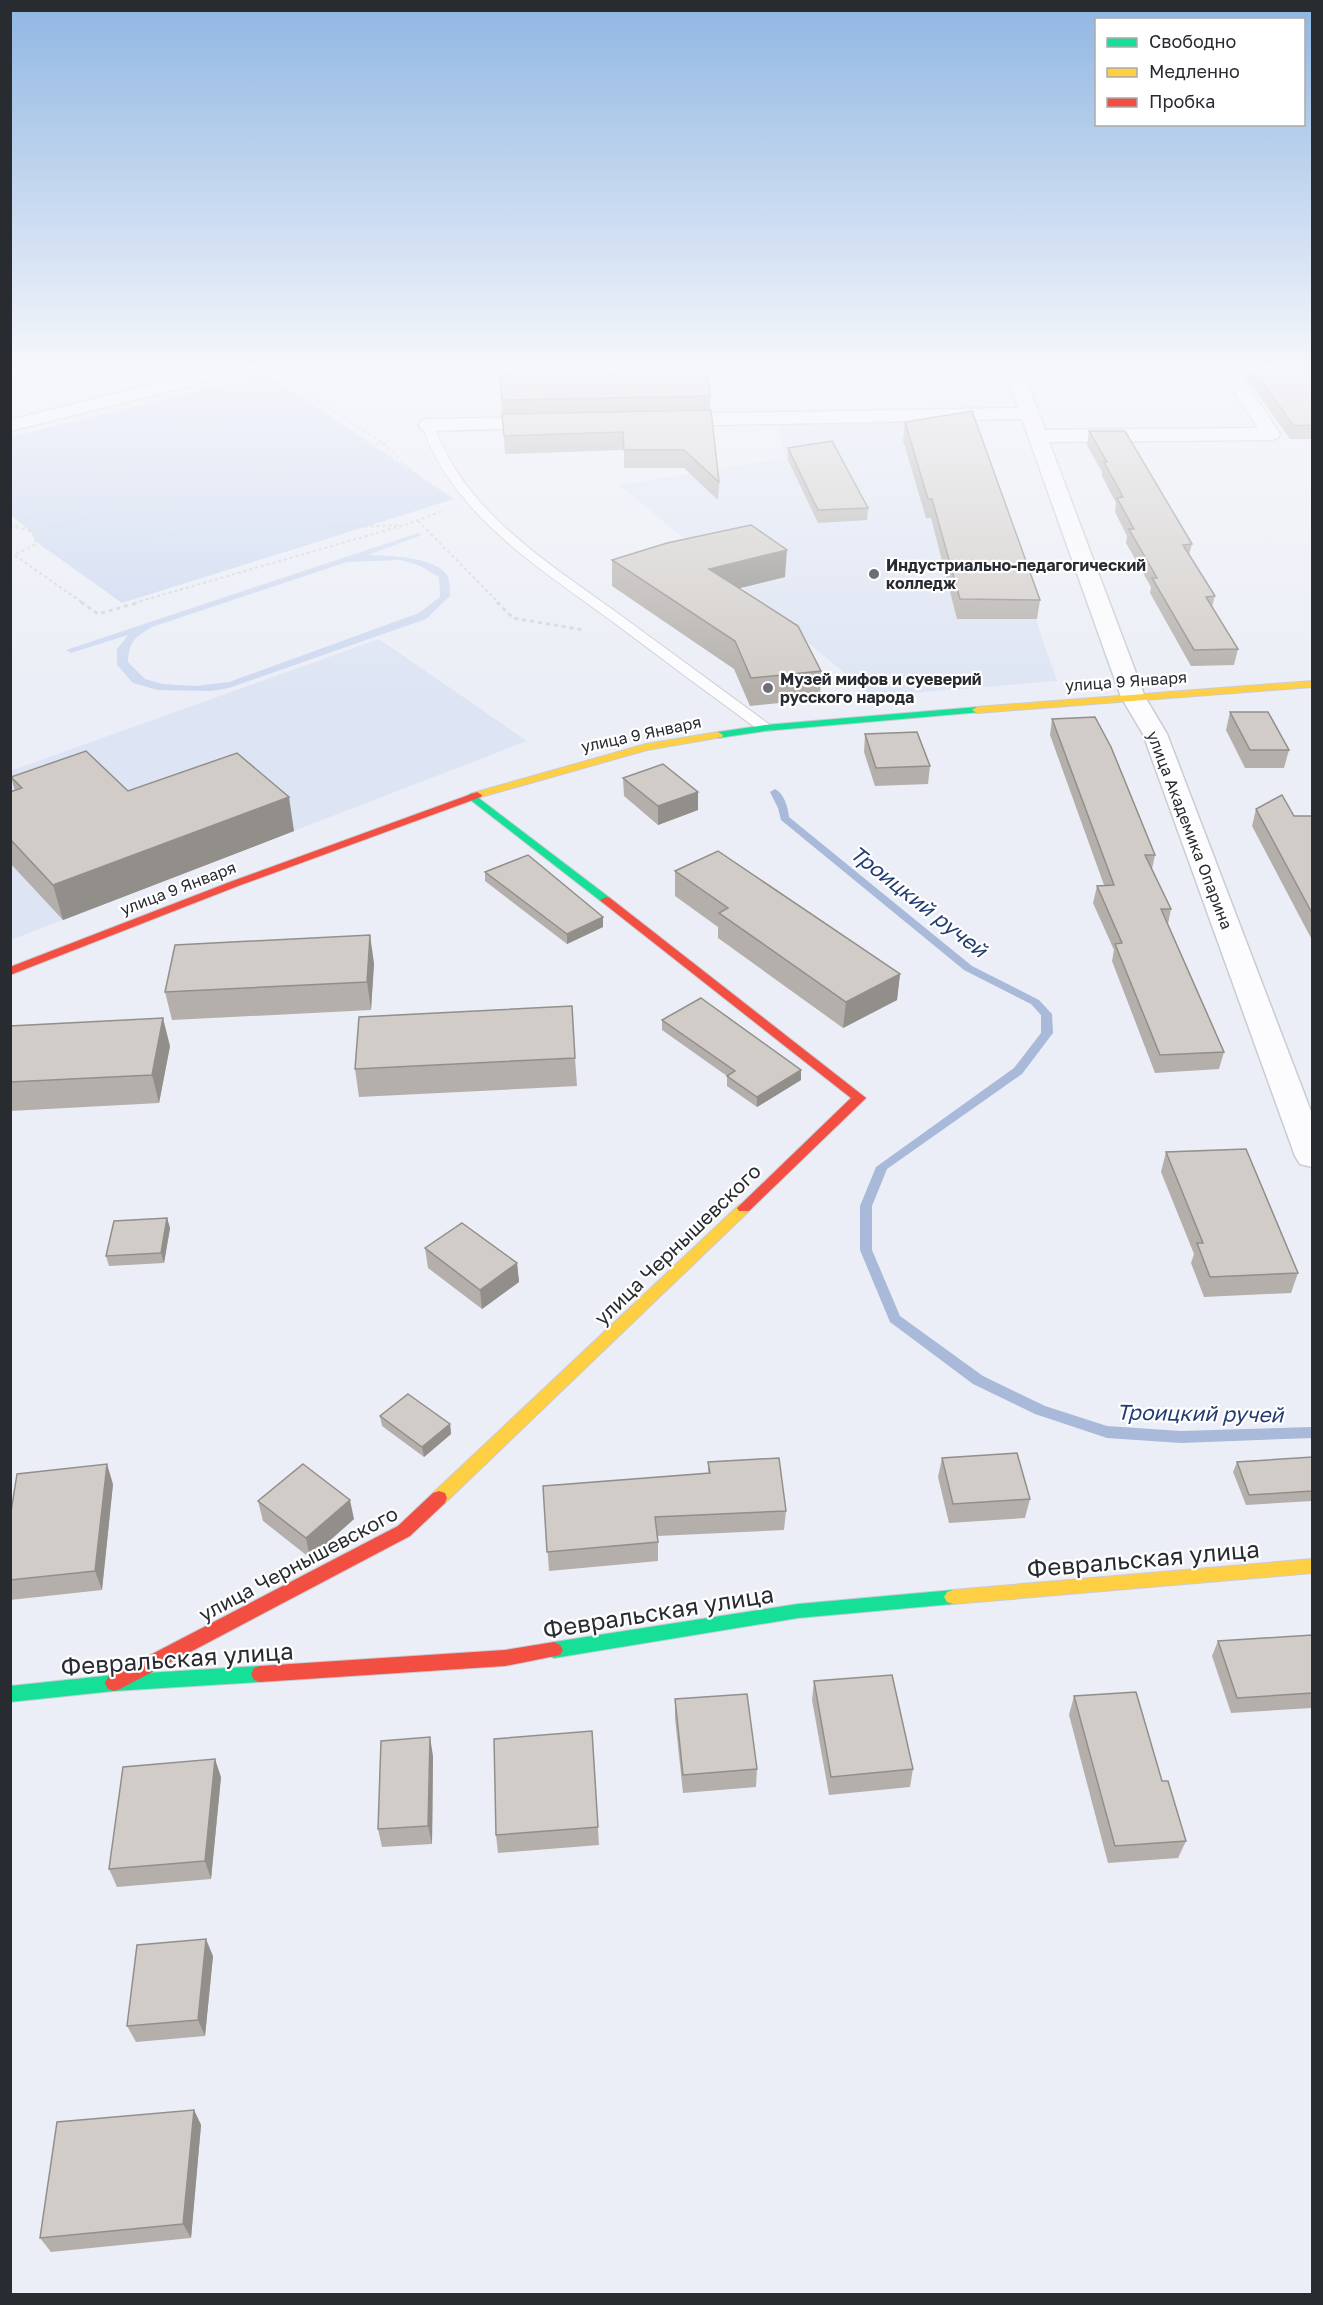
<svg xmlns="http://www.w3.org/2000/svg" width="1323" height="2305" font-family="'Golos Text',sans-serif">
<rect width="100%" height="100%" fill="#ebeef6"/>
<g fill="#dde4f3">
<path d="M967 420 1057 681 872 696 620 485 785 458 779 424Z"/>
<path d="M379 639 527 741 11 940 10 771Z"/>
</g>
<g fill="#cdd9f0" fill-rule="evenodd">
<path d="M266 374 454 499 122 603 35 541 32 533 11 515V437Z"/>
<path d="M418 533 422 535 368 555C386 555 439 557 448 577 450 582 450 590 450 596L426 619 229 688 211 691 158 690 133 683 117 665V649L128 635 71 653 66 650ZM401 560 418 565 439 577 440 597 419 613 229 682 195 686 162 684 145 679 128 662C129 641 134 638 152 627L347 562Z"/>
</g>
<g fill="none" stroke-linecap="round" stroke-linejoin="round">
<path fill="#a9b9da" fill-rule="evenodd" d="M775 789C784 793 788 807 789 817L972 966 1039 1000 1052 1014 1053 1033 1022 1074 887 1169 872 1206V1250L900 1316 983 1376 1045 1406 1107 1426 1181 1431 1312 1427V1438L1181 1443 1107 1438 1035 1414 973 1384 890 1322 860 1250V1206L876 1167 1014 1068 1041 1033V1015L1031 1004 964 970 781 820 778 808 770 792Z"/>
<defs>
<path id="lane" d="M428 422 434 425C464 513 552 565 623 617 672 653 721 689 770 725L772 728 770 731H760C711 695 662 659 613 622 541 569 452 515 422 425Z"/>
<g id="street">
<path d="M206 371H237L234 375 10 431V420Z"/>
<path d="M1005 371H1023L1045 430 1258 428 1220 371H1238L1280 434 1278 438 1271 440 1049 442 1145 697 1167 734 1312 1114V1167L1300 1164 1295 1156 1143 734 1121 697 1022 419 668 426 661 424 659 420 661 416 668 414 1018 408Z"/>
<path d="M548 417 555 419 557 423 555 427 428 431 421 429 419 425 421 421 428 419Z"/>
</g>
<g id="fast">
<path d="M977 707 982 710 981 712 765 731 718 738 713 735 718 732 765 725Z"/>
<path d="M472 793 610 898V902H602L468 798 467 796Z"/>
<path d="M953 1590 959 1592 962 1597 959 1602 953 1604 798 1618 554 1658 548 1655 545 1650 548 1645 554 1642 798 1604Z"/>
<path d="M260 1666 266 1668 269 1674 266 1680 260 1682 114 1691 10 1702V1686L114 1675Z"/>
</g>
<g id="slow">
<path d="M1312 681V687L977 713 972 710 977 707Z"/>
<path d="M718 732 723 735 722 737 647 750 481 797H473L472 795 473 793 646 744Z"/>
<path d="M744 1203 751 1208 749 1211 445 1503 439 1505 433 1503 431 1498 433 1493 739 1205Z"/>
<path d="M1312 1559V1573L953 1604 947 1602 944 1597 947 1592 953 1590Z"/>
</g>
<g id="jam">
<path d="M477 792 482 795 481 797 238 886 10 975V967L230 882Z"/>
<path d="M606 897 610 898 866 1098 749 1211H739L737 1208 851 1098 602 902 600 900Z"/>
<path d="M439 1491 445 1493 447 1498 445 1503 410 1536 120 1689 114 1691 108 1689 105 1683 108 1677 398 1526 433 1493Z"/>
<path d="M554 1642 560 1645 563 1650 560 1655 505 1666 260 1682 254 1680 251 1674 254 1668 260 1666 505 1650Z"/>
</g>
</defs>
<use href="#lane" stroke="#c9ccd2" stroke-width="2"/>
<use href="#street" stroke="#c9ccd2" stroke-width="3"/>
<use href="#fast" stroke="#c9ccd2" stroke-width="2"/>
<use href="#slow" stroke="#c9ccd2" stroke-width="2"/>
<use href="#jam" stroke="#c9ccd2" stroke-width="2"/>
<g stroke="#d4d5d7" stroke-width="2" stroke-dasharray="3 3" stroke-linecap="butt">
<path d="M273 371 383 443 423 482"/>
<path d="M1061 382 1204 386"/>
<path d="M1050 383 1061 382 1084 371"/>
<path d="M418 521 499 603"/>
<path d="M10 526 28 530 36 537 34 545 14 555"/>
<path d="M15 526 283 378"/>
<path d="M32 533 383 443"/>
<path d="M35 541 400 525"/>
<path d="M10 552 83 603"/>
<path d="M134 603 408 524 445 510"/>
</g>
<g stroke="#d4d5d7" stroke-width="3" stroke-dasharray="4 4" stroke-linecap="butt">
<path d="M81 602 98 614 140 602"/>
<path d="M497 602 513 618 584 630"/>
</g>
<use href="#lane" fill="#fcfcfe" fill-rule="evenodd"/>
<use href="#street" fill="#fcfcfe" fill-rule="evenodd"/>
<use href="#fast" fill="#16e098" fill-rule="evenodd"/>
<use href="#slow" fill="#ffcf43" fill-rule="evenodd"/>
<use href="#jam" fill="#f24e42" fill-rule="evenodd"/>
</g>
<g fill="#b4afab">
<path d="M1242 371H1312V439H1290Z"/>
<path d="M602 373 680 376 710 396V410L719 482 718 500 684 468H624V450L505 454 500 375Z"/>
<path d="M905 422 1040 600 1037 619H957L931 518H926L903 440Z"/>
<path d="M1089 431 1192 544 1189 555 1215 596 1212 607 1238 649 1234 665 1191 666 1150 593 1151 587 1126 543 1127 536 1115 512 1116 503 1102 476V472L1087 445Z"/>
<path d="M788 448 868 508 867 520 818 523 788 460Z"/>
<path d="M612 560 785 577 739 588 821 671 820 699 750 706 734 669 612 586Z"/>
<path d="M1230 712 1289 750 1284 768H1245L1226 730Z"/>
<path d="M1052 719 1155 855 1152 869 1171 909 1168 924 1224 1052 1219 1069 1155 1073 1112 961 1114 950 1093 903 1097 886 1104 885 1050 735Z"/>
<path d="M865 734 930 766 928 784 875 786 864 752Z"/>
<path d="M11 777 128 791 294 831 63 920 10 863V792L15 791Z"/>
<path d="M623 778 698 792V810L658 825 624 796Z"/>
<path d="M1256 809 1294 816H1312V940L1252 826Z"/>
<path d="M675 871 900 974 897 1000 843 1028 718 938V927L675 896Z"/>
<path d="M485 872 603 917V927L567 944 485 881Z"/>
<path d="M374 963 371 1010 172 1020 165 992Z"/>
<path d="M662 1020 801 1070V1080L757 1107 727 1086V1076L662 1030Z"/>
<path d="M10 1026 170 1046 159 1103 10 1111Z"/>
<path d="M575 1058 577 1086 359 1097 355 1069Z"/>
<path d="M1166 1152 1298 1273 1291 1293 1204 1297 1191 1263 1194 1254 1161 1172Z"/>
<path d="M167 1218 170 1228 164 1263 109 1266 106 1256Z"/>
<path d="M425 1248 517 1263 519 1282 482 1309 428 1268Z"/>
<path d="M380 1416 450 1424 451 1434 424 1457 382 1426Z"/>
<path d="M1312 1457V1501L1246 1505 1233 1472 1237 1462Z"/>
<path d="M942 1458 1030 1499 1025 1518 949 1523 938 1477Z"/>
<path d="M708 1462 786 1511 784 1530 658 1536V1561L549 1571 543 1486 708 1473Z"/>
<path d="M113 1484 102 1590 10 1600V1518Z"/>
<path d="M258 1501 354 1519 310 1558 263 1521Z"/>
<path d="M1312 1635V1708L1231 1713 1212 1656 1218 1641Z"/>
<path d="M814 1681 913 1769 910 1787 829 1795 812 1700Z"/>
<path d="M1074 1696 1162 1781 1186 1841 1178 1858 1108 1863 1069 1715Z"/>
<path d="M675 1699 757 1769 756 1787 683 1793 675 1718Z"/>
<path d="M592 1731 599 1845 498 1853 496 1835Z"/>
<path d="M433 1756 432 1844 382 1847 378 1829Z"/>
<path d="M221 1777 211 1879 117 1887 109 1869Z"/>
<path d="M213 1956 205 2036 136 2042 127 2026Z"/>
<path d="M194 2110 201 2125 191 2238 51 2252 40 2238Z"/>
</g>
<g fill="#928f8b">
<path d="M787 550 785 577 708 596 709 569Z"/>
<path d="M698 792V810L658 825V806Z"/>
<path d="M289 797 294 831 63 920 53 885Z"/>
<path d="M603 917V927L567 944V934Z"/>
<path d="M370 935 374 963 371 1010 367 982Z"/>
<path d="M900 974 897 1000 843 1028 846 1002Z"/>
<path d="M163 1018 170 1046 159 1103 152 1075Z"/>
<path d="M801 1070V1080L757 1107V1097Z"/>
<path d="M167 1218 170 1228 164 1263 161 1253Z"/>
<path d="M517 1263 519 1282 482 1309 480 1290Z"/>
<path d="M450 1424 451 1434 424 1457 422 1447Z"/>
<path d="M107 1464 113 1484 102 1590 95 1571Z"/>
<path d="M350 1500 354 1519 310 1558 306 1538Z"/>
<path d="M430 1737 433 1756 432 1844 428 1826Z"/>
<path d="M215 1759 221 1777 211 1879 205 1861Z"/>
<path d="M206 1939 213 1956 205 2036 198 2020Z"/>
<path d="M194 2110 201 2125 191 2238 183 2224Z"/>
</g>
<g fill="#d1ccc7" stroke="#928f8b" stroke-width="1.5">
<path d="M538 371H602V373L680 372V376H708L710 396 502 400 500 375H504V373Z"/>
<path d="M1254 371H1312V425L1294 426Z"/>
<path d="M711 410 719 482 684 450H624L623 432 504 436 502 414Z"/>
<path d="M972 411 1040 600 960 599 932 499H928L905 422Z"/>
<path d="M1089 431H1125L1192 544 1183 545 1215 596 1206 597 1238 649 1194 650 1152 578H1157L1129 529H1134L1117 498 1123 497 1104 462H1107Z"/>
<path d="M832 441 868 508 818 510 788 448Z"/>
<path d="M751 525 787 550 709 569 798 626 821 671 751 678 735 641 612 560 667 543Z"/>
<path d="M1230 712H1268L1289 750H1250Z"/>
<path d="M1095 717 1111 747 1155 855H1145L1171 909H1161L1224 1052 1160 1055 1115 944 1122 943 1097 886 1114 885 1052 719Z"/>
<path d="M917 732 930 766 876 768 865 734Z"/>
<path d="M86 751 128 791 237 753 289 797 53 885 10 839V792L22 788 11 777Z"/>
<path d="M663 764 698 792 658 806 623 778Z"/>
<path d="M1282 795 1294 816H1312V913L1256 809Z"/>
<path d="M718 851 900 974 846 1002 719 913 728 908 675 871Z"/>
<path d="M528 855 603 917 567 934 485 872Z"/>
<path d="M370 935 367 982 165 992 175 945Z"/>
<path d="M701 998 801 1070 757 1097 727 1076 735 1071 662 1020Z"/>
<path d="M572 1006 575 1058 355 1069 359 1017Z"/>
<path d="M163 1018 152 1075 10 1082V1026Z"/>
<path d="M1246 1149 1298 1273 1210 1277 1197 1243H1203L1166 1152Z"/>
<path d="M167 1218 161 1253 106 1256 114 1221Z"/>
<path d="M462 1223 517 1263 480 1290 425 1248Z"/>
<path d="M408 1394 450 1424 422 1447 380 1416Z"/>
<path d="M1017 1453 1030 1499 953 1504 942 1458Z"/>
<path d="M1312 1457V1491L1249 1495 1237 1462Z"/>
<path d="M779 1458 786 1511 655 1517 658 1542 547 1552 543 1486 710 1473 708 1462Z"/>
<path d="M107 1464 95 1571 10 1580V1518L17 1474Z"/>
<path d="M303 1464 350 1500 306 1538 258 1501Z"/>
<path d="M1312 1635V1693L1237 1698 1218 1641Z"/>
<path d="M892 1675 913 1769 831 1777 814 1681Z"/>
<path d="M1136 1692 1162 1781H1168L1186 1841 1115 1846 1074 1696Z"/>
<path d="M747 1694 757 1769 683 1775 675 1699Z"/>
<path d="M592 1731 598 1827 496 1835 494 1739Z"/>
<path d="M430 1737 428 1826 378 1829 381 1741Z"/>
<path d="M215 1759 205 1861 109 1869 123 1767Z"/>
<path d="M206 1939 198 2020 127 2026 137 1945Z"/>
<path d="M194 2110 183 2224 40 2238 57 2122Z"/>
</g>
<linearGradient id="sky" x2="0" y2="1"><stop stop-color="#8fb6e2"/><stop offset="0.53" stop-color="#f6f7fb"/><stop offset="1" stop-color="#f6f7fb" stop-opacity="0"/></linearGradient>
<rect width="1323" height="694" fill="url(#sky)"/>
<g fill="#6c6f75" stroke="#fff" stroke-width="2">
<circle cx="874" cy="574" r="6"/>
<circle cx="768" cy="688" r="6"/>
</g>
<g text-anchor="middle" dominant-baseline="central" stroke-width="4.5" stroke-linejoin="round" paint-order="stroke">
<g font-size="16" font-weight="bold" fill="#282b30" stroke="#fff" text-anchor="start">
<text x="886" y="565">Индустриально-педагогический<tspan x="886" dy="18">колледж</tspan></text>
<text x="780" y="679">Музей мифов и суеверий<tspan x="780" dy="18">русского народа</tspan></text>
</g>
<g font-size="16" fill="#282b30" stroke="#fff">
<text transform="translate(1126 681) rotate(-4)">улица 9 Января</text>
<text transform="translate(641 734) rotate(-12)">улица 9 Января</text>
<text transform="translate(1190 830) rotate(69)">улица Академика Опарина</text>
<text transform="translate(178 888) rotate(-21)">улица 9 Января</text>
</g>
<g font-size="20" fill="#282b30" stroke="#fff">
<text transform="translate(677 1244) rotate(-44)">улица Чернышевского</text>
<text transform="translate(298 1563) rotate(-28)">улица Чернышевского</text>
</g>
<g font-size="21" font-style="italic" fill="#233c72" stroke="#fff">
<text transform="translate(919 901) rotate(38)">Троицкий ручей</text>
<text transform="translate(1200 1413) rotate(1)">Троицкий ручей</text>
</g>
<g font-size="24" fill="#282b30" stroke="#fff">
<text transform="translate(1143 1558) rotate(-5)">Февральская улица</text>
<text transform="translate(658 1611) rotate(-9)">Февральская улица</text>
<text transform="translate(177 1658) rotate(-4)">Февральская улица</text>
</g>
</g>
<rect width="1323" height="2305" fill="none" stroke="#282b30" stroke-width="24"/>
<rect x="1095" y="18" width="210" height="108" fill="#ffffff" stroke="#a9aaac" stroke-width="1.5"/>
<rect x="1107" y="38" width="30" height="9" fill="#16e098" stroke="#a9aaac" stroke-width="1.5"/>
<text x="1149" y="48" font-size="18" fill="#282b30">Свободно</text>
<rect x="1107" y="68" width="30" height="9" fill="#ffcf43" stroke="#a9aaac" stroke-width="1.5"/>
<text x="1149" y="78" font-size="18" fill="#282b30">Медленно</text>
<rect x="1107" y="98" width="30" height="9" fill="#f24e42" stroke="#a9aaac" stroke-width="1.5"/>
<text x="1149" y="108" font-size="18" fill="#282b30">Пробка</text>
</svg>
